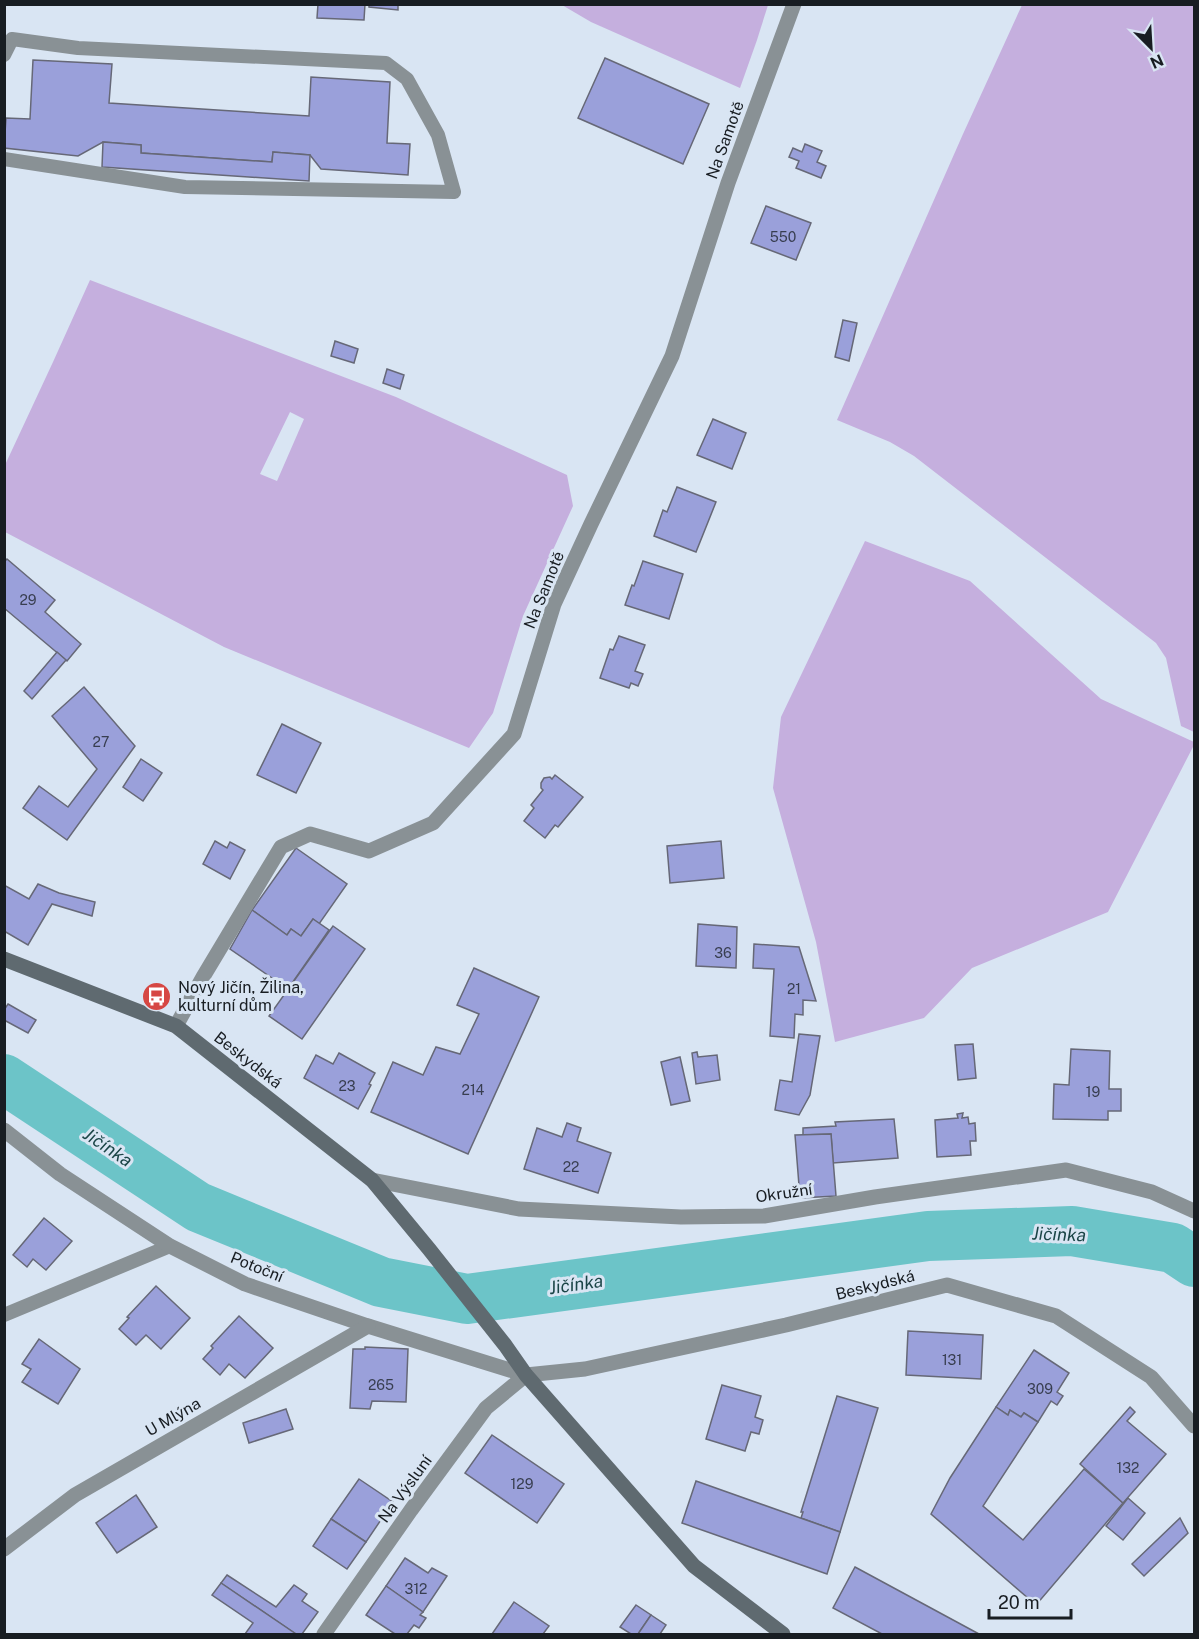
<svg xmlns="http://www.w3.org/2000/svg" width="1199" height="1639" font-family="'Public Sans',sans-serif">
<rect width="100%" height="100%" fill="#d9e5f3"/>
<g fill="#c5afde" fill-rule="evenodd">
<path d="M562 5H768L757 40 740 88 591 22Z"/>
<path d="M1022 5H1194V732L1181 726 1166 658 1156 643 914 456 890 442 837 420 963 134Z"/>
<path d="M90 280 396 397 567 475 573 506 523 616 493 713 469 748 224 647 5 532V465L53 362ZM290 412 304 419 277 481 260 474Z"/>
<path d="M865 541 970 581 1101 699 1194 742V745L1108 912 972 968 924 1018 835 1042 816 942 773 788 781 717Z"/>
</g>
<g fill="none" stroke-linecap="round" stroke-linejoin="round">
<path stroke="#6cc4c8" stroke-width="50" d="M4 1079 198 1207 381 1282 467 1299 928 1236 1072 1231 1173 1248 1194 1262"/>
</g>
<g fill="#9aa0da" stroke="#666877" stroke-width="1.5">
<path d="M318 4H365L364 20 317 18Z"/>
<path d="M369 4H398V10L369 7Z"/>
<path d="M605 58 709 104 683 164 578 118Z"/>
<path d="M33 60 112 64 109 103 309 116 311 77 390 82 387 143 410 144 408 175 321 169 310 155 273 152 272 162 141 153V145L103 142 78 156 4 148 6 118 30 119Z"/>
<path d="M103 142 141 145V153L272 162 273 152 310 155 309 181 102 167Z"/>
<path d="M805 144 822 151 817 162 826 166 821 178 796 168 799 161 789 157 793 148 802 152Z"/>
<path d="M766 206 811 223 796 260 751 243Z"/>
<path d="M843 320 857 323 849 361 835 357Z"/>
<path d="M335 341 358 349 354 363 331 356Z"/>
<path d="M387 369 404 375 400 389 383 383Z"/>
<path d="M713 419 746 433 732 469 697 455Z"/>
<path d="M677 487 716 502 696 552 654 536 663 510 667 512Z"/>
<path d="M7 559 55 600 45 612 81 644 67 661 4 608V562Z"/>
<path d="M643 561 683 574 669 619 625 605 632 585 634 586Z"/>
<path d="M619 636 645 645 635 671 643 674 638 686 631 683 629 688 600 678 610 649 613 650Z"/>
<path d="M57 652 66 660 32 699 24 691Z"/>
<path d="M84 687 135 746 67 840 23 808 39 786 68 807 97 769 52 716Z"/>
<path d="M282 724 321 743 296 793 257 775Z"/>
<path d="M141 759 162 773 143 801 123 787Z"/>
<path d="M555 775 583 797 558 827 555 825 545 838 524 821 534 808 531 805 543 790 541 788V783L544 778 550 777 552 779Z"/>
<path d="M215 841 227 848 230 842 245 850 230 879 203 864Z"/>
<path d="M721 841 724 878 670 883 667 846Z"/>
<path d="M296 848 347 884 319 924 313 919 301 936 291 929 287 935 252 910Z"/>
<path d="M38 884 59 893 95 902 92 916 52 904 28 945 4 931V885L29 899Z"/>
<path d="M252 910 287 935 291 929 301 936 313 919 329 930 288 989 230 949Z"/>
<path d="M698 924 737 927 736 968 696 966Z"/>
<path d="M333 926 365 949 302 1039 269 1016Z"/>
<path d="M754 944 799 947 816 1001 803 1000V1015L795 1014 794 1038 770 1036 774 969 753 968Z"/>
<path d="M474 968 539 997 468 1154 371 1112 393 1062 423 1075 436 1047 460 1054 479 1014 457 1005Z"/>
<path d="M8 1004 36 1020 28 1033 4 1020V1010Z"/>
<path d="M799 1034 820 1036 810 1095 799 1115 775 1110 780 1080 792 1082Z"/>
<path d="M973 1044 976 1078 958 1080 955 1045Z"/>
<path d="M1071 1049 1110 1051 1109 1089H1121V1111H1108V1120L1053 1119 1054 1084 1069 1085Z"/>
<path d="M697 1052 698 1057 717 1055 720 1080 696 1084 692 1053Z"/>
<path d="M339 1053 375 1073 369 1084 371 1085 358 1109 304 1078 316 1055 333 1064Z"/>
<path d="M680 1057 690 1101 671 1105 661 1062Z"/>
<path d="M963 1113 962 1118 968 1117 969 1124 975 1123 976 1141H970L971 1155 937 1157 935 1120 958 1118 957 1114Z"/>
<path d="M894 1119 898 1158 833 1163 831 1134 803 1135V1128L836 1126 835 1122Z"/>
<path d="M567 1123 581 1128 577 1141 611 1153 598 1193 524 1169 537 1128 562 1137Z"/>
<path d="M831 1134 836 1196 800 1198 795 1135Z"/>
<path d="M44 1218 72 1241 46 1270 33 1259 27 1267 13 1255Z"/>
<path d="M156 1286 190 1318 161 1349 146 1335 136 1345 119 1329 129 1318 127 1317Z"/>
<path d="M239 1316 273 1348 245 1378 229 1364 220 1375 203 1359 213 1348 211 1346Z"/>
<path d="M908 1331 983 1335 981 1379 906 1375Z"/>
<path d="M39 1339 80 1369 58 1404 22 1382 31 1369 22 1364Z"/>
<path d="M365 1347 408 1349 406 1402 372 1401 370 1409 350 1408 353 1349H365Z"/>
<path d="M1034 1350 1069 1373 1057 1392 1063 1396 1057 1405 1051 1401 1038 1422 1024 1413 1021 1417 1010 1410 1008 1415 996 1407Z"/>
<path d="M722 1385 761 1396 755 1417 763 1420 759 1434 751 1432 745 1451 706 1439Z"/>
<path d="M837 1396 878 1408 840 1532 801 1518 803 1512H801Z"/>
<path d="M996 1407 1008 1415 1010 1410 1021 1417 1024 1413 1038 1422 983 1506 1023 1540 1084 1469 1123 1503 1036 1605 931 1514 950 1478Z"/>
<path d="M1130 1407 1135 1412 1127 1421 1166 1454 1123 1503 1080 1464Z"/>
<path d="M286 1409 293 1429 249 1443 243 1423Z"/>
<path d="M492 1435 564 1484 537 1523 465 1473Z"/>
<path d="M359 1479 393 1502 366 1542 331 1519Z"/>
<path d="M696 1481 840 1532 827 1574 682 1523Z"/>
<path d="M136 1495 157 1527 117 1553 96 1523Z"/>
<path d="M1128 1498 1145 1513 1123 1540 1106 1526Z"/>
<path d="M1180 1518 1188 1533 1144 1576 1132 1564Z"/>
<path d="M331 1519 366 1542 347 1569 313 1546Z"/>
<path d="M405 1558 428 1573 432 1568 447 1576 423 1612 386 1586Z"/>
<path d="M855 1567 979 1634H882L833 1608Z"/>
<path d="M227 1575 276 1607 294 1585 307 1594 302 1601 318 1612 302 1634H296L221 1583Z"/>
<path d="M221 1583 296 1634H245L253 1623 212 1595Z"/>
<path d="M386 1586 423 1612 420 1615 426 1618 419 1628 414 1625 407 1634H395L366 1615Z"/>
<path d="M514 1602 549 1626 543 1634H492Z"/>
<path d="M636 1605 651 1615 638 1634H631L620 1627Z"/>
<path d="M651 1615 666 1625 660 1634H638Z"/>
</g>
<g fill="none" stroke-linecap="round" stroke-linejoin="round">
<g stroke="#899195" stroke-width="14">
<path d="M4 55 12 39 78 48 386 63 407 79 438 135 454 192 185 187 4 159"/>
<path d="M4 1315 170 1246"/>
</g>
<g stroke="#899195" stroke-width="15">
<path d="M176 1026 203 977 281 847 310 834 369 851 433 823 514 734 554 604 591 524 672 356 728 183 794 4"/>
<path d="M4 1130 60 1174 170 1246 245 1284 368 1326 526 1375 585 1369 786 1325 947 1285 1056 1316 1151 1377 1194 1426"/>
<path d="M372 1180 519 1209 681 1217 764 1216 875 1197 1066 1170 1152 1192 1194 1211"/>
<path d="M4 1549 75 1495 368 1326"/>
<path d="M324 1634 411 1510 486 1408 526 1375"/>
</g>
<path stroke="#5f6a70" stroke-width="15" d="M4 959 176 1026 372 1180 429 1249 505 1345 526 1375 694 1566 783 1634"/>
</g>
<defs>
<symbol id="bus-disc" viewBox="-11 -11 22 22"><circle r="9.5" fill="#d64743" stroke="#d9e5f3"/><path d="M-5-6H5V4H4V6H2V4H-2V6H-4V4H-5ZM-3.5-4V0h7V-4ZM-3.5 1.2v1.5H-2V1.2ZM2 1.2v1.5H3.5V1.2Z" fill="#fff"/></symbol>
</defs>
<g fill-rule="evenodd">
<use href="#bus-disc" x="140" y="980" width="33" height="33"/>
</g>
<g text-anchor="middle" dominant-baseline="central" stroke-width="6" stroke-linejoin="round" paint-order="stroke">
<g font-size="14" fill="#383e50">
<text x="783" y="237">550</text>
<text x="28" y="600">29</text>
<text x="101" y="742">27</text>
<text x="723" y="953">36</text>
<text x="794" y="989">21</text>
<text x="347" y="1086">23</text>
<text x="473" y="1090">214</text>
<text x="1093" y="1092">19</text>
<text x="571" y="1167">22</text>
<text x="952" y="1360">131</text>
<text x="381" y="1385">265</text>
<text x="1040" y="1389">309</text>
<text x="1128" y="1468">132</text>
<text x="522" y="1484">129</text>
<text x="416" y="1589">312</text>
</g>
<g font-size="16" fill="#181d22" stroke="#d9e5f3">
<text transform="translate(725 140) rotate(-70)">Na Samotě</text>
<text transform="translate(544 590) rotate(-68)">Na Samotě</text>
<text transform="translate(248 1060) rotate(38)">Beskydská</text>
<text transform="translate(784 1193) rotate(-8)">Okružní</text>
<text transform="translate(257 1267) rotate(22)">Potoční</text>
<text transform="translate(875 1285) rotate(-14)">Beskydská</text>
<text transform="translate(173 1417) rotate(-30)">U Mlýna</text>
<text transform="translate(405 1489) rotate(-54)">Na Výsluní</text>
</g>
<g font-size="16" fill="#181d22" stroke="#d9e5f3" text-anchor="start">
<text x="178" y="987">Nový Jičín, Žilina,<tspan x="178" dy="18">kulturní dům</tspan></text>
</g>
<g font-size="18" font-style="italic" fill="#1b4547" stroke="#d9e5f3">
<text transform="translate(108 1147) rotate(34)">Jičínka</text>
<text transform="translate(1059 1234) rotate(2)">Jičínka</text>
<text transform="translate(576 1284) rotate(-8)">Jičínka</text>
</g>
</g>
<rect width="1199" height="1639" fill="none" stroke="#181d22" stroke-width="12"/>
<g transform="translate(1151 48) rotate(156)" stroke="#d9e5f3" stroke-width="4.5" paint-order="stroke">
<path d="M0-4.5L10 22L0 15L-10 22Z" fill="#181d22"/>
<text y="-9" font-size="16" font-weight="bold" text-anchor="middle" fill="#181d22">N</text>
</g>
<path d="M989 1609v9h82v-9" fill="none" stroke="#181d22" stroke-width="3"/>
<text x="998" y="1609" font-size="18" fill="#181d22" stroke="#d9e5f3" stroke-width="4.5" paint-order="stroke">20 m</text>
</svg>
